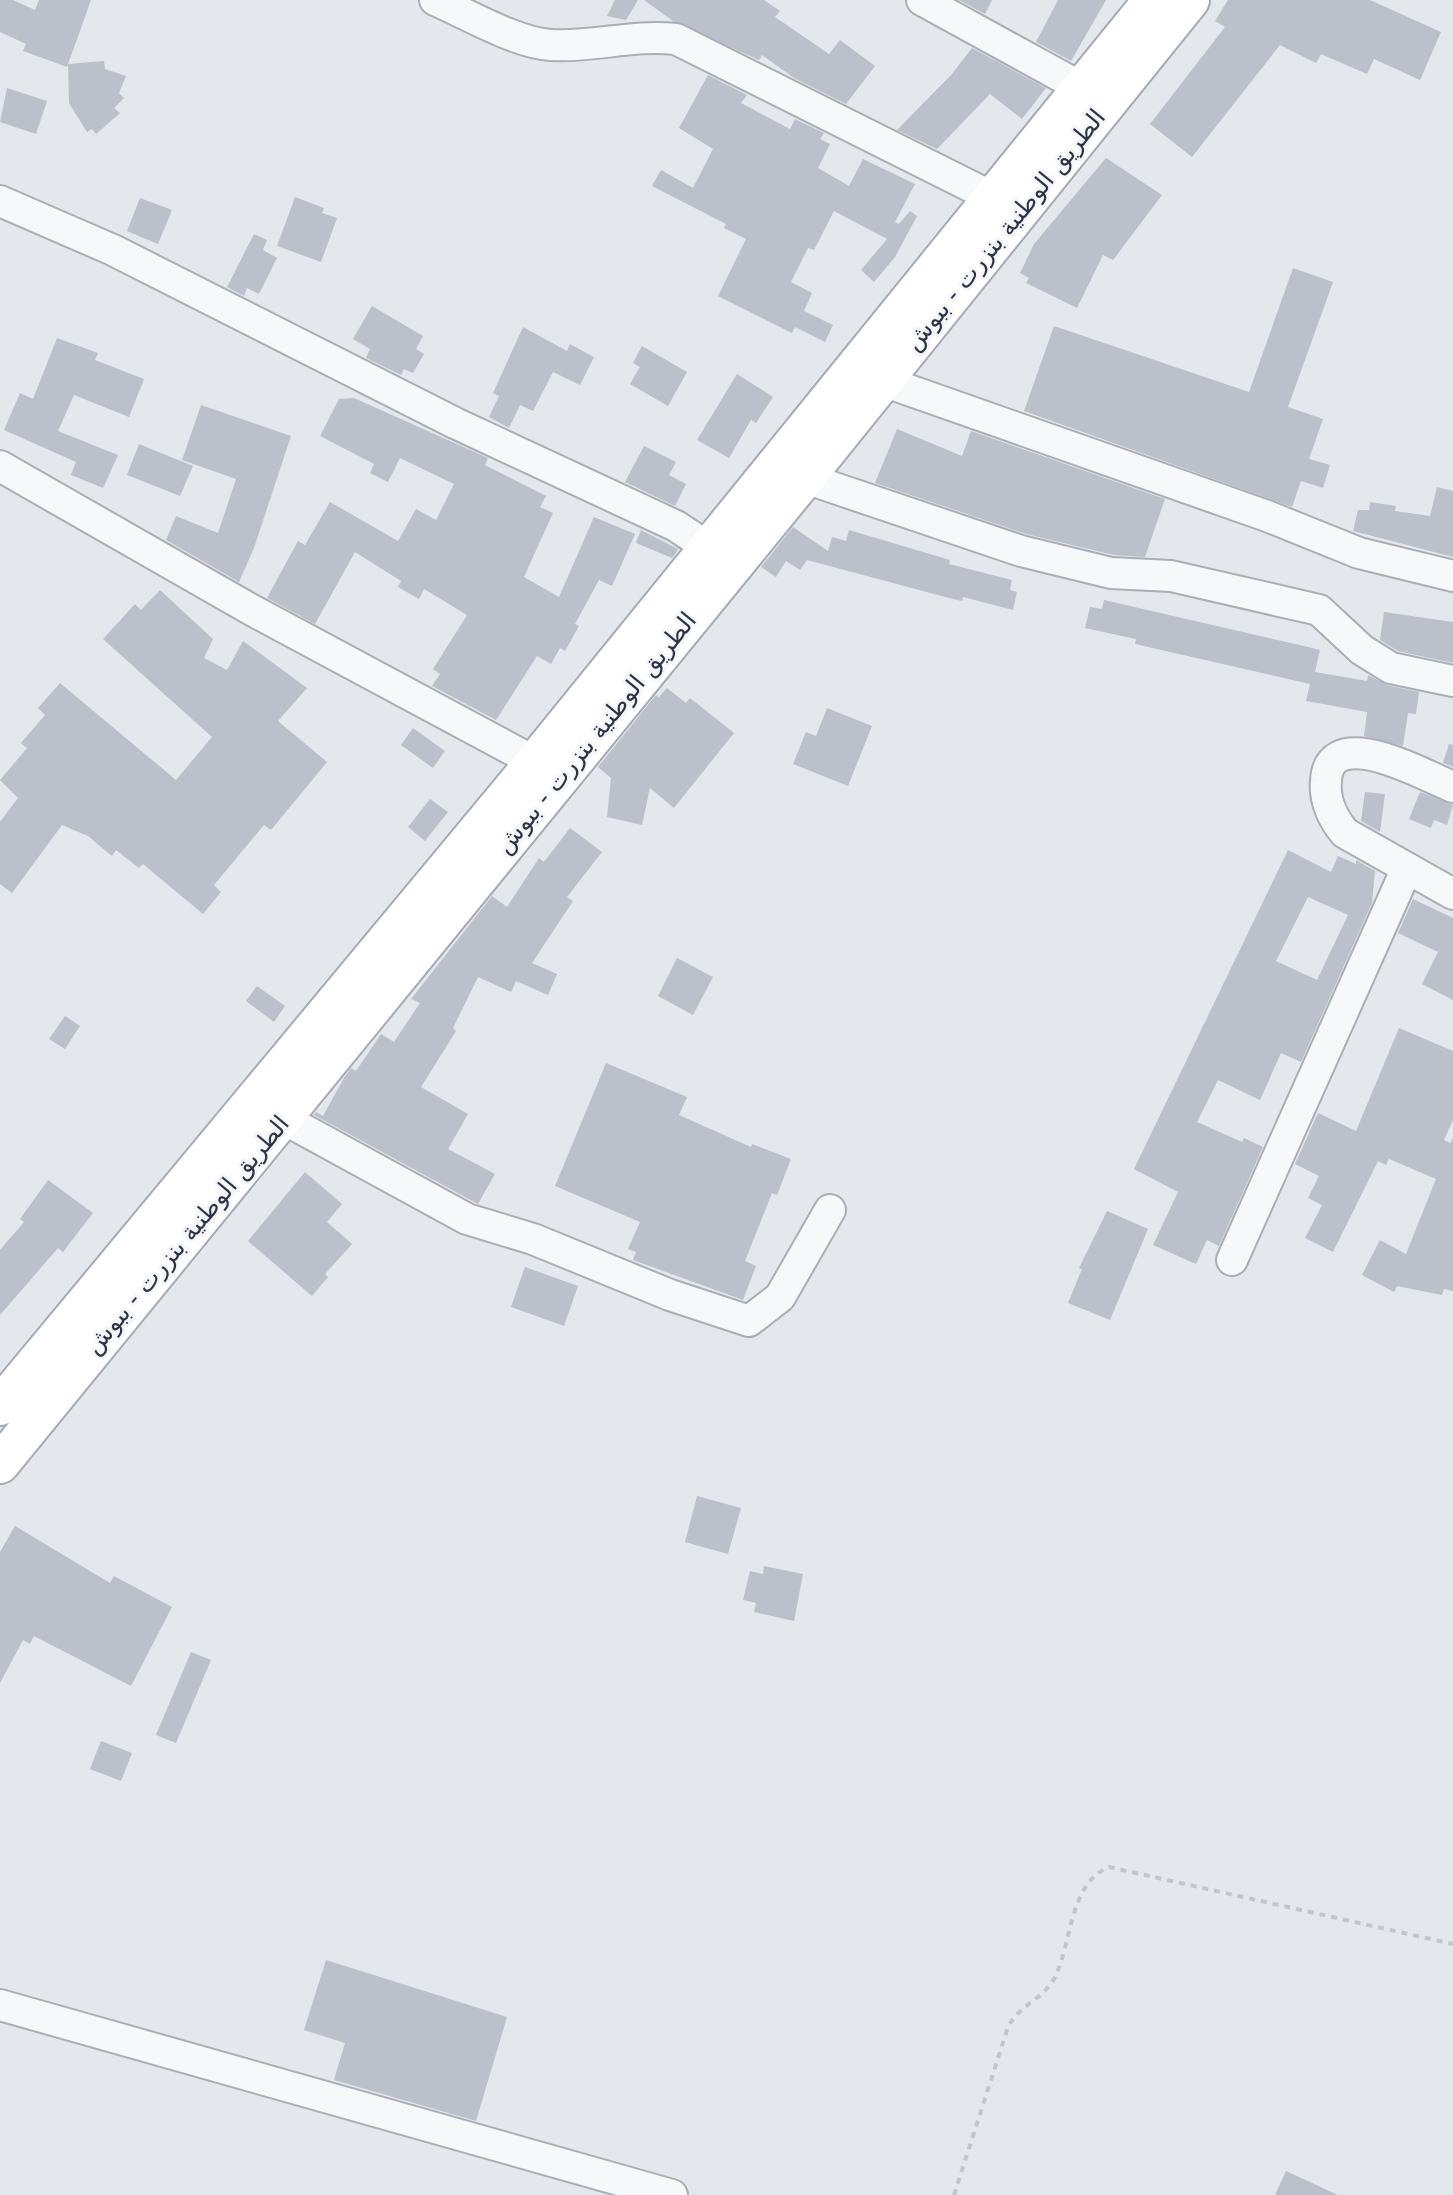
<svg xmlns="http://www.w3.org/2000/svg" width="1453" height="2195" font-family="'DejaVu Sans','Noto Naskh Arabic',sans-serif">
<rect width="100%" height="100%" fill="#e4e7ec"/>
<g fill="#bbc0ca" fill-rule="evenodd">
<path d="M0 0H13L35 10 39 0H91L67 67 23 51 26 44 0 32Z"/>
<path d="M615 0H638L626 20 607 16Z"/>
<path d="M644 0H764L780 11 775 17 829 54 840 40 875 66 846 104 794 78 762 55 759 60 673 21Z"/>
<path d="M959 0H992L985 14Z"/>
<path d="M1058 0H1106L1071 61 1036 42Z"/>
<path d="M1228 0H1370L1441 32 1420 80 1374 59 1367 74 1321 54 1316 63 1280 45 1192 157 1150 124 1225 27 1215 21Z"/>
<path d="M972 48 1046 88 1022 119 990 94 937 149 897 130 951 75Z"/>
<path d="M104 61 105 69 126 76 119 93 124 98 114 108 120 113 96 134 92 129 87 132 69 103 68 64Z"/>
<path d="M708 75 747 95 741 103 790 129 795 119 824 133 820 139 830 144 818 168 849 186 863 159 915 184 895 222 899 224 910 211 917 216 895 257 874 282 861 270 887 239 834 211 814 250 808 248 791 282 812 293 804 311 833 325 825 342 795 327 792 333 718 296 746 239 724 228 726 224 652 186 661 170 693 188 713 149 679 128Z"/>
<path d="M7 88 47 101 36 134 0 122Z"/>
<path d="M1106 158 1162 195 1113 260 1103 255 1077 308 1026 283 1029 278 1020 273 1034 244Z"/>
<path d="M295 197 324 208 322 213 337 218 321 262 277 246Z"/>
<path d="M140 198 172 210 158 244 127 231Z"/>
<path d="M254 234 267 240 263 250 277 258 259 294 247 288 244 296 227 287Z"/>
<path d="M1293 268 1333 282 1288 407 1323 419 1309 459 1330 465 1323 488 1301 481 1292 507 1024 411 1054 326 1249 392Z"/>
<path d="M372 306 423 336 416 349 424 354 413 373 404 369 401 375 366 358 370 349 353 339Z"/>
<path d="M523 327 567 351 570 344 594 357 580 385 553 372 533 411 520 405 509 428 489 417 499 396 493 393Z"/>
<path d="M57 338 98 353 95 360 144 379 129 417 74 395 58 431 118 455 103 488 71 475 76 462 4 430 20 393 33 399Z"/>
<path d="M642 346 687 372 668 406 630 384 640 367 633 363Z"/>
<path d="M737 374 773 397 756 423 751 420 729 458 697 440Z"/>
<path d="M354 398 488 458 485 465 546 496 540 507 553 513 524 577 559 597 594 517 635 534 612 586 599 580 575 624 579 626 565 651 560 648 551 664 537 656 496 720 432 686 440 674 433 669 467 615 424 589 419 599 398 587 401 581 355 552 315 624 267 598 298 541 305 545 330 502 398 541 416 509 436 520 454 484 400 458 388 482 370 473 374 464 320 436 339 399Z"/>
<path d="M201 405 291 436 254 548 239 582 166 540 176 516 218 533 236 479 182 460Z"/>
<path d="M897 429 962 456 971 431 1165 499 1145 557 1114 555 1026 534 875 483Z"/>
<path d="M139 444 193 466 180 496 127 475Z"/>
<path d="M644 446 676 462 669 475 686 484 675 506 625 482Z"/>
<path d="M1437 487 1453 491V557L1353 531 1358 510H1369L1370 502 1396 506 1395 511 1430 516Z"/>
<path d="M793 527 828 551 832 537 846 541 849 530 950 560 949 564 1012 580 1010 590 1017 592 1013 610 963 597 962 601 949 598 807 560 800 570 786 561 776 577 761 567Z"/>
<path d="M641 530 678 549 676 553 672 558 636 543Z"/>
<path d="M160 590 213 639 204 658 227 670 243 641 307 688 278 721 327 762 271 830 264 825 214 885 221 892 203 914 143 864 139 868 116 850 112 856 88 836 62 825 12 893 0 884V822L18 798 0 780 27 748 21 743 45 715 38 708 60 683 176 780 212 737 103 639 135 604 141 610Z"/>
<path d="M1104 600 1308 647 1320 650 1315 672 1367 681 1368 675 1387 685 1419 692 1416 714 1408 713 1403 746 1364 736 1367 712 1306 701 1310 684 1135 644 1136 639 1085 628 1090 607 1102 609Z"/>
<path d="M1384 612 1453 622V663L1398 651 1380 640Z"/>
<path d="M667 688 686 703 690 698 734 733 674 808 650 788 642 825 607 817 611 778 598 767 656 695 659 697Z"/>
<path d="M827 708 872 726 848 786 793 764 806 732 816 736Z"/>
<path d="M413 728 445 751 433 768 401 745Z"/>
<path d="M1449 744 1453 745V767L1443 763Z"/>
<path d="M1365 792 1385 794 1380 832 1361 821Z"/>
<path d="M1420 792 1453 805 1447 825 1434 820 1431 828 1409 819Z"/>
<path d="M430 799 448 812 425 841 408 827Z"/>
<path d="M570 828 602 852 567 897 573 901 532 963 557 974 548 995 516 981 511 992 478 977 453 1028 456 1031 421 1087 468 1114 448 1149 495 1174 478 1204 314 1115 316 1112 323 1116 344 1078 351 1068 356 1071 381 1034 394 1042 420 1003 411 999 492 896 507 907 539 858 544 862Z"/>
<path d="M1288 850 1331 872 1338 856 1356 864V860L1375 871 1372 903 1301 1062 1281 1053 1260 1100 1218 1080 1197 1122 1242 1142 1244 1138 1263 1147 1219 1246 1207 1240 1196 1264 1153 1245 1178 1192 1134 1169ZM1308 897 1348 915 1317 980 1276 961Z"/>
<path d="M1413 899 1453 918V1000L1422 984 1438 952 1398 933Z"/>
<path d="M677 958 713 977 693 1015 658 996Z"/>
<path d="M257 986 285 1006 274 1022 246 1001Z"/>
<path d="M65 1016 80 1026 65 1049 49 1039Z"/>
<path d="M1399 1028 1453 1051V1120L1444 1140 1450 1143 1453 1138V1291L1444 1289 1442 1295 1397 1286 1394 1292 1362 1275 1380 1240 1406 1254 1436 1179 1389 1159 1386 1165 1378 1161 1333 1252 1305 1238 1322 1205 1308 1198 1319 1176 1295 1164 1318 1113 1356 1131Z"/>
<path d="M606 1063 687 1097 679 1115 751 1147 752 1144 791 1159 777 1195 772 1193 745 1261 756 1266 743 1300 633 1260 636 1252 628 1249 640 1222 555 1186Z"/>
<path d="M305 1172 342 1204 327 1222 352 1244 325 1274 328 1277 312 1296 248 1241Z"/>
<path d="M48 1180 93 1213 63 1252 58 1248 0 1315V1250L24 1222 20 1219Z"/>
<path d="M1107 1211 1148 1229 1110 1320 1068 1303 1082 1269 1079 1268Z"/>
<path d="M525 1267 578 1286 564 1326 511 1307Z"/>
<path d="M697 1496 741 1508 728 1554 685 1542Z"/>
<path d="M15 1526 110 1583 114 1576 172 1607 131 1686 34 1636 30 1644 23 1640 0 1683V1552Z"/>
<path d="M764 1566 803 1574 794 1621 754 1612 756 1603 743 1600 750 1571 763 1574Z"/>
<path d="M191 1652 211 1660 176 1743 156 1735Z"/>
<path d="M101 1741 132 1753 121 1781 90 1769Z"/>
<path d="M326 1960 507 2017 476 2121 334 2080 345 2043 304 2030Z"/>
<path d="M1286 2171 1338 2195H1275Z"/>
</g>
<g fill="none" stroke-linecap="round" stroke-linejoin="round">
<defs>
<g id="minor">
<path d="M435 0C467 14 516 43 551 45 591 48 633 34 676 39L994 198"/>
<path d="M922 0 1084 89"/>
<path d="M0 201 113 250 455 423 676 526 709 548"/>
<path d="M883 381 1267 516 1359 553 1453 576"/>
<path d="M0 466 250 609 535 762"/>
<path d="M805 478 1021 551 1111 573 1171 576 1319 610 1362 650 1391 668 1453 681"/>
<path d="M1453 787C1423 775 1329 721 1326 781 1324 800 1333 819 1345 833L1453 894"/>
<path d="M284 1119 467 1219 533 1239 670 1295 749 1321 780 1297 830 1210"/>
<path d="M1232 1260 1407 868"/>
<path d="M0 2005 672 2195"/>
</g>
<g id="major">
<path d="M0 1406 535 762 1153 0"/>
<path d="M0 1464 805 478 1190 0"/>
</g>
</defs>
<use href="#minor" stroke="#a9aeb7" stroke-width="34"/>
<use href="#major" stroke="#a3abb8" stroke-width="42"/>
<path stroke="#c2c5cb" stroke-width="4" stroke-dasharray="6 6" stroke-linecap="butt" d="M954 2195 1008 2027C1019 2005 1044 1999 1055 1977 1072 1943 1069 1883 1109 1867L1453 1944"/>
<use href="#minor" stroke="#f7f8fa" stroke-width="30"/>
<use href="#major" stroke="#fff" stroke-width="38"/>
</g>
<g text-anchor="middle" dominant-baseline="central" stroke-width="6" stroke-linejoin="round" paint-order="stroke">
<g font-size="24" fill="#2b3445" stroke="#f4f6f9">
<text transform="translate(1005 230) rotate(-51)">الطريق الوطنية بنزرت - ببوش</text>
<text transform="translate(596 733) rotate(-51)">الطريق الوطنية بنزرت - ببوش</text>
<text transform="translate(187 1235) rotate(-50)">الطريق الوطنية بنزرت - ببوش</text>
</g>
</g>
</svg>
